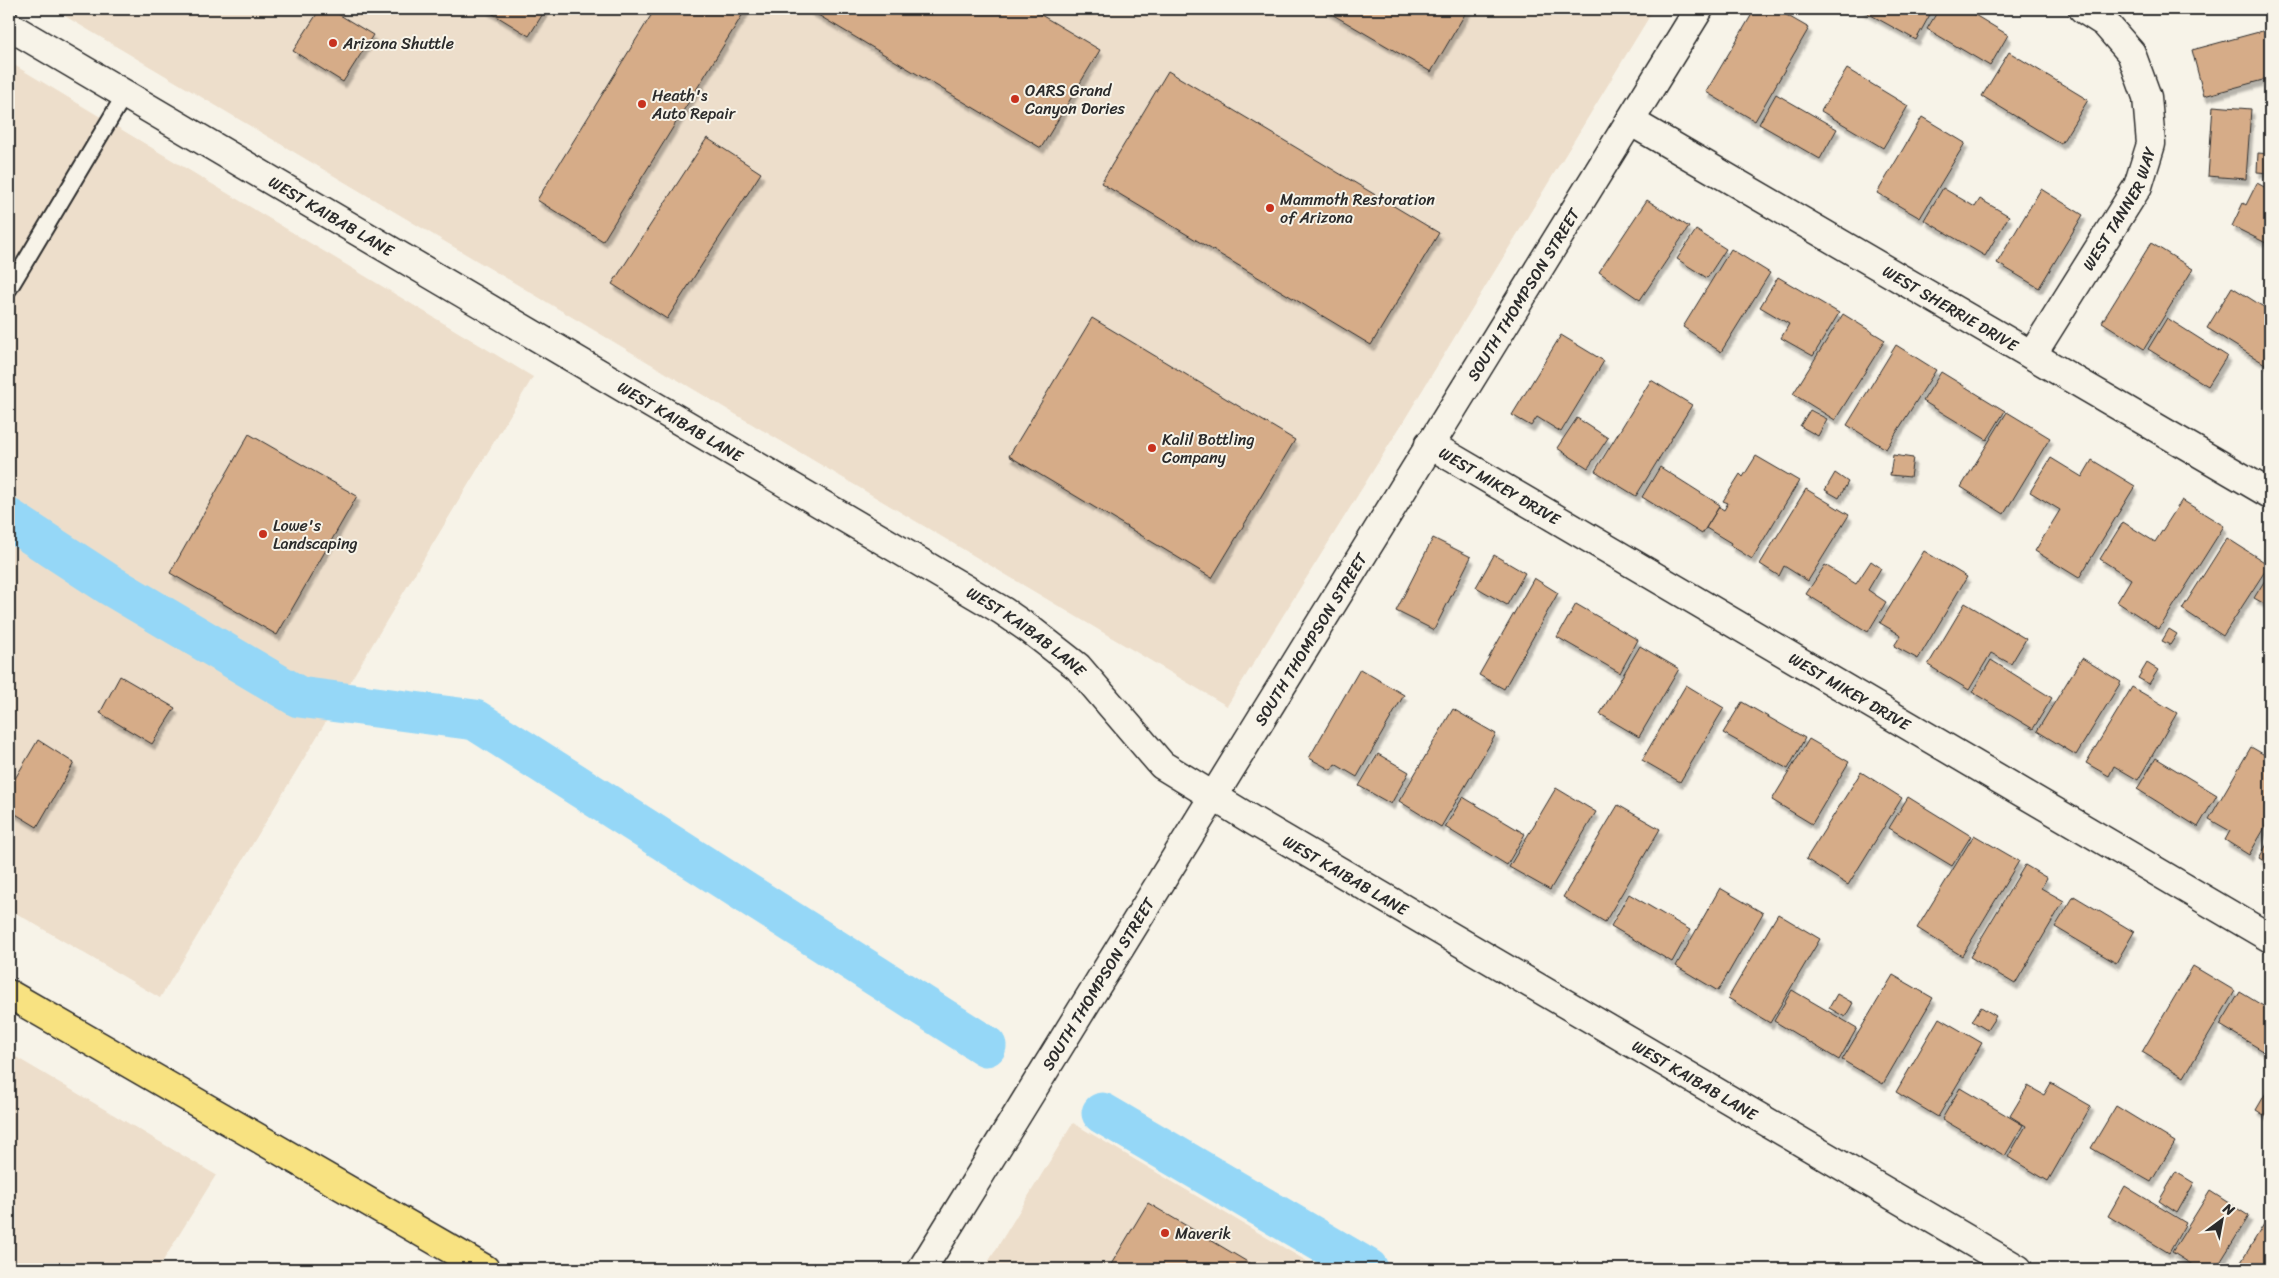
<svg xmlns="http://www.w3.org/2000/svg" width="2279" height="1278" font-family="Sriracha,sans-serif">
<defs>
<filter id="shadow"><feDropShadow dx="3" dy="5.5" stdDeviation="1" flood-color="#0004"/></filter>
</defs>
<rect width="100%" height="100%" fill="#f7f3e8"/>
<filter id="ink" filterUnits="userSpaceOnUse"><feTurbulence type="fractalNoise" baseFrequency=".02" numOctaves="2"/><feDisplacementMap in="SourceGraphic" scale="10" xChannelSelector="R" yChannelSelector="G"/><feConvolveMatrix kernelMatrix="1 2 1 2 8 2 1 2 1" color-interpolation-filters="sRGB"/></filter>
<g filter="url(#ink)">
<g fill="#eddecb">
<path d="M53 9H1654L1397 432 1227 706Z"/>
<path d="M9 62 533 377 160 998 9 909Z"/>
<path d="M9 1053 216 1175 158 1269H9Z"/>
<path d="M1073 1123 1320 1269H984Z"/>
</g>
<g fill="none" stroke-linecap="round" stroke-linejoin="round">
<g stroke="#95d7f7" stroke-width="41">
<path d="M9 519 110 585 299 697 475 720 986 1046"/>
<path d="M1102 1113 1368 1269"/>
</g>
</g>
<g fill="#d6ac88" stroke="#2b2b2b" filter="url(#shadow)">
<path d="M320 9H330L373 35 343 82 293 51Z"/>
<path d="M485 9H546L529 36Z"/>
<path d="M655 9H746L603 241 537 200Z"/>
<path d="M808 9H1031L1100 50 1041 148Z"/>
<path d="M1323 9H1468L1431 72Z"/>
<path d="M1755 9H1776L1809 28 1755 121 1706 92Z"/>
<path d="M1860 9H1933L1916 40Z"/>
<path d="M1939 9H1965L2008 35 1990 66 1927 29Z"/>
<path d="M2270 29V78L2204 96 2192 50Z"/>
<path d="M2009 52 2088 100 2061 144 1982 96Z"/>
<path d="M1847 69 1908 106 1883 148 1821 111Z"/>
<path d="M1168 71 1439 233 1371 345 1101 183Z"/>
<path d="M1776 94 1837 129 1820 159 1759 124Z"/>
<path d="M2213 106 2251 109 2246 179 2208 176Z"/>
<path d="M1922 117 1965 143 1920 218 1877 193Z"/>
<path d="M707 138 761 173 667 319 612 284Z"/>
<path d="M2258 153 2270 154V173L2257 172Z"/>
<path d="M2257 183 2270 190V245L2232 226 2243 203 2246 205Z"/>
<path d="M1943 188 1975 207 1980 199 2009 216 1985 256 1924 220Z"/>
<path d="M2041 189 2083 215 2039 288 1997 263Z"/>
<path d="M1647 200 1689 227 1640 300 1599 272Z"/>
<path d="M1696 230 1726 249 1707 278 1677 259Z"/>
<path d="M2151 243 2193 269 2144 349 2102 322Z"/>
<path d="M1731 249 1770 273 1721 352 1683 327Z"/>
<path d="M1778 277 1839 313 1813 356 1781 338 1789 324 1760 307Z"/>
<path d="M2232 287 2270 311V367L2207 328Z"/>
<path d="M1843 314 1885 340 1835 420 1793 394Z"/>
<path d="M1092 318 1295 440 1212 578 1009 456Z"/>
<path d="M2167 318 2227 356 2208 386 2148 349Z"/>
<path d="M1561 335 1604 361 1561 432 1537 417 1531 426 1512 415Z"/>
<path d="M1896 345 1936 370 1886 449 1847 425Z"/>
<path d="M1941 372 2005 411 1987 440 1923 401Z"/>
<path d="M1651 380 1692 405 1636 496 1595 471Z"/>
<path d="M1810 410 1827 419 1818 436 1800 426Z"/>
<path d="M2007 412 2050 438 2004 514 1961 487Z"/>
<path d="M1577 418 1608 438 1588 468 1557 448Z"/>
<path d="M249 434 357 496 277 635 170 573Z"/>
<path d="M1893 455 1913 458 1910 477 1890 475Z"/>
<path d="M1756 456 1799 481 1752 559 1730 545 1731 543 1706 528 1719 507 1724 510 1728 503 1723 501 1740 474 1743 477Z"/>
<path d="M2051 458 2082 477 2092 460 2135 486 2079 578 2035 551 2060 510 2030 492Z"/>
<path d="M1660 467 1720 505 1702 534 1642 497Z"/>
<path d="M1835 473 1848 482 1839 498 1825 490Z"/>
<path d="M1806 489 1849 515 1808 581 1784 566 1779 576 1760 564Z"/>
<path d="M2182 500 2224 526 2159 629 2117 602 2131 579 2100 559 2123 522 2155 542Z"/>
<path d="M1433 538 1471 557 1434 630 1396 611Z"/>
<path d="M2227 538 2269 565 2223 636 2182 609Z"/>
<path d="M1924 551 1967 577 1918 659 1894 646 1901 635 1880 623Z"/>
<path d="M1494 555 1525 573 1507 605 1476 587Z"/>
<path d="M1871 561 1881 568 1868 590 1886 602 1868 632 1806 594 1825 565 1856 584Z"/>
<path d="M2270 572V607L2254 598Z"/>
<path d="M1534 578 1558 593 1504 689 1479 675Z"/>
<path d="M1965 603 2026 639 2011 664 1991 653 1969 690 1928 665Z"/>
<path d="M1576 604 1638 640 1620 673 1557 637Z"/>
<path d="M2169 629 2177 634 2170 645 2162 641Z"/>
<path d="M1640 646 1679 669 1639 737 1600 714Z"/>
<path d="M2082 658 2121 682 2076 755 2037 731Z"/>
<path d="M1991 660 2052 698 2033 729 1972 692Z"/>
<path d="M2147 663 2158 670 2149 684 2138 678Z"/>
<path d="M1360 669 1404 695 1357 777 1335 764 1331 770 1309 758Z"/>
<path d="M120 676 175 708 152 744 100 713Z"/>
<path d="M1686 685 1724 708 1680 782 1642 760Z"/>
<path d="M2132 687 2177 713 2138 780 2114 766 2109 776 2086 763Z"/>
<path d="M1742 702 1805 738 1788 769 1723 733Z"/>
<path d="M1453 709 1496 734 1441 827 1399 801Z"/>
<path d="M1809 739 1849 762 1812 824 1772 800Z"/>
<path d="M38 740 74 763 37 827 9 810V786L10 787Z"/>
<path d="M2251 747 2270 758V819L2249 855 2225 840 2230 831 2209 819Z"/>
<path d="M1378 754 1409 772 1391 804 1359 786Z"/>
<path d="M2156 758 2217 795 2198 827 2137 789Z"/>
<path d="M1861 772 1902 798 1848 885 1806 859Z"/>
<path d="M1556 788 1596 812 1550 890 1509 867Z"/>
<path d="M1463 797 1525 834 1507 865 1445 827Z"/>
<path d="M1908 797 1971 836 1952 866 1889 828Z"/>
<path d="M1618 805 1660 829 1605 922 1563 897Z"/>
<path d="M1974 835 2019 861 1962 956 1917 928Z"/>
<path d="M2270 839V865L2259 858Z"/>
<path d="M2025 865 2047 878 2041 888 2064 901 2015 984 1970 957Z"/>
<path d="M1720 888 1763 913 1718 991 1676 966Z"/>
<path d="M1629 894 1690 930 1672 962 1611 926Z"/>
<path d="M2074 896 2134 932 2116 963 2055 927Z"/>
<path d="M1778 914 1820 939 1770 1023 1728 998Z"/>
<path d="M2193 966 2235 991 2184 1077 2142 1052Z"/>
<path d="M1893 975 1933 998 1883 1084 1842 1060Z"/>
<path d="M1792 990 1857 1028 1839 1060 1774 1021Z"/>
<path d="M2240 992 2270 1010V1055L2220 1025Z"/>
<path d="M1837 994 1853 1003 1845 1017 1829 1008Z"/>
<path d="M1981 1007 1996 1016 1987 1030 1972 1021Z"/>
<path d="M1939 1018 1982 1043 1938 1117 1896 1092Z"/>
<path d="M2051 1083 2091 1106 2048 1181 2008 1157 2026 1126 2010 1116 2028 1086 2044 1095Z"/>
<path d="M2270 1086V1119L2256 1110Z"/>
<path d="M1960 1088 2023 1125 2005 1156 1942 1119Z"/>
<path d="M2116 1106 2175 1142 2151 1182 2091 1148Z"/>
<path d="M2176 1172 2194 1183 2177 1213 2159 1201Z"/>
<path d="M2125 1186 2186 1223 2169 1253 2108 1216Z"/>
<path d="M2210 1191 2249 1216 2216 1269H2199L2172 1252Z"/>
<path d="M1148 1203 1251 1264 1248 1269H1115L1110 1266Z"/>
<path d="M2270 1214V1269H2237Z"/>
</g>
<g fill="none" stroke-linecap="round" stroke-linejoin="round">
<defs>
<path id="lane" d="M9 289 125 94"/>
<g id="street">
<path id="s1" d="M9 26 1003 611 1032 631 1078 667 1162 765 1257 823 2018 1269"/>
<path id="s2" d="M1630 121 2270 494"/>
<path id="s3" d="M2032 355 2138 186 2151 144 2147 97 2131 53 2105 23 2083 9"/>
<path id="s4" d="M1429 444 2270 938"/>
<path id="s5" d="M922 1269 1699 9"/>
</g>
<path id="primary" d="M9 994 485 1269"/>
</defs>
<use href="#lane" stroke="#2b2b2b" stroke-width="19"/>
<use href="#street" stroke="#2b2b2b" stroke-width="31"/>
<use href="#primary" stroke="#2b2b2b" stroke-width="31"/>
<use href="#lane" stroke="#f7f3e8" stroke-width="15"/>
<use href="#street" stroke="#f7f3e8" stroke-width="28"/>
<use href="#primary" stroke="#f8e281" stroke-width="28"/>
</g>
</g>
<g fill="#c8321e" stroke="#f7f3e8" stroke-width="2">
<circle cx="333" cy="43" r="5"/>
<circle cx="1015" cy="99" r="5"/>
<circle cx="642" cy="104" r="5"/>
<circle cx="1270" cy="208" r="5"/>
<circle cx="1152" cy="448" r="5"/>
<circle cx="263" cy="534" r="5"/>
<circle cx="1165" cy="1233" r="5"/>
</g>
<g text-anchor="middle" dominant-baseline="central" stroke-width="4" stroke-linejoin="round" paint-order="stroke">
<g font-size="16" fill="#2b2b2b" stroke="#f7f3e8" text-anchor="start">
<text x="343" y="43">Arizona Shuttle</text>
<text x="1025" y="90">OARS Grand<tspan x="1025" dy="18">Canyon Dories</tspan></text>
<text x="652" y="95">Heath's<tspan x="652" dy="18">Auto Repair</tspan></text>
<text x="1280" y="199">Mammoth Restoration<tspan x="1280" dy="18">of Arizona</tspan></text>
<text x="1162" y="439">Kalil Bottling<tspan x="1162" dy="18">Company</tspan></text>
<text x="273" y="525">Lowe's<tspan x="273" dy="18">Landscaping</tspan></text>
<text x="1175" y="1233">Maverik</text>
</g>
<g font-size="16" fill="#2b2b2b" stroke="#f7f3e8">
<text stroke="none"><textPath href="#s3" startOffset="171">WEST TANNER WAY</textPath></text>
<text stroke="none"><textPath href="#s1" startOffset="374">WEST KAIBAB LANE</textPath></text>
<text stroke="none"><textPath href="#s5" startOffset="1145">SOUTH THOMPSON STREET</textPath></text>
<text stroke="none"><textPath href="#s2" startOffset="371">WEST SHERRIE DRIVE</textPath></text>
<text stroke="none"><textPath href="#s1" startOffset="779">WEST KAIBAB LANE</textPath></text>
<text stroke="none"><textPath href="#s4" startOffset="82">WEST MIKEY DRIVE</textPath></text>
<text stroke="none"><textPath href="#s1" startOffset="1184">WEST KAIBAB LANE</textPath></text>
<text stroke="none"><textPath href="#s5" startOffset="740">SOUTH THOMPSON STREET</textPath></text>
<text stroke="none"><textPath href="#s4" startOffset="488">WEST MIKEY DRIVE</textPath></text>
<text stroke="none"><textPath href="#s1" startOffset="1590">WEST KAIBAB LANE</textPath></text>
<text stroke="none"><textPath href="#s5" startOffset="335">SOUTH THOMPSON STREET</textPath></text>
<text stroke="none"><textPath href="#s1" startOffset="1995">WEST KAIBAB LANE</textPath></text>
</g>
</g>
<rect width="2279" height="1278" fill="none" stroke="#f7f3e8" stroke-width="30"/>
<rect x="15" y="15" width="2249" height="1248" fill="none" stroke="#2b2b2b" stroke-width="2" filter="url(#ink)"/>
<g transform="translate(2222 1220) rotate(32)" stroke="#f7f3e8" stroke-width="4" paint-order="stroke">
<path d="M0-4L9 19L0 12L-9 19Z" fill="#2b2b2b"/>
<text y="-8" font-size="14" font-weight="bold" text-anchor="middle" fill="#2b2b2b">N</text>
</g>
</svg>
